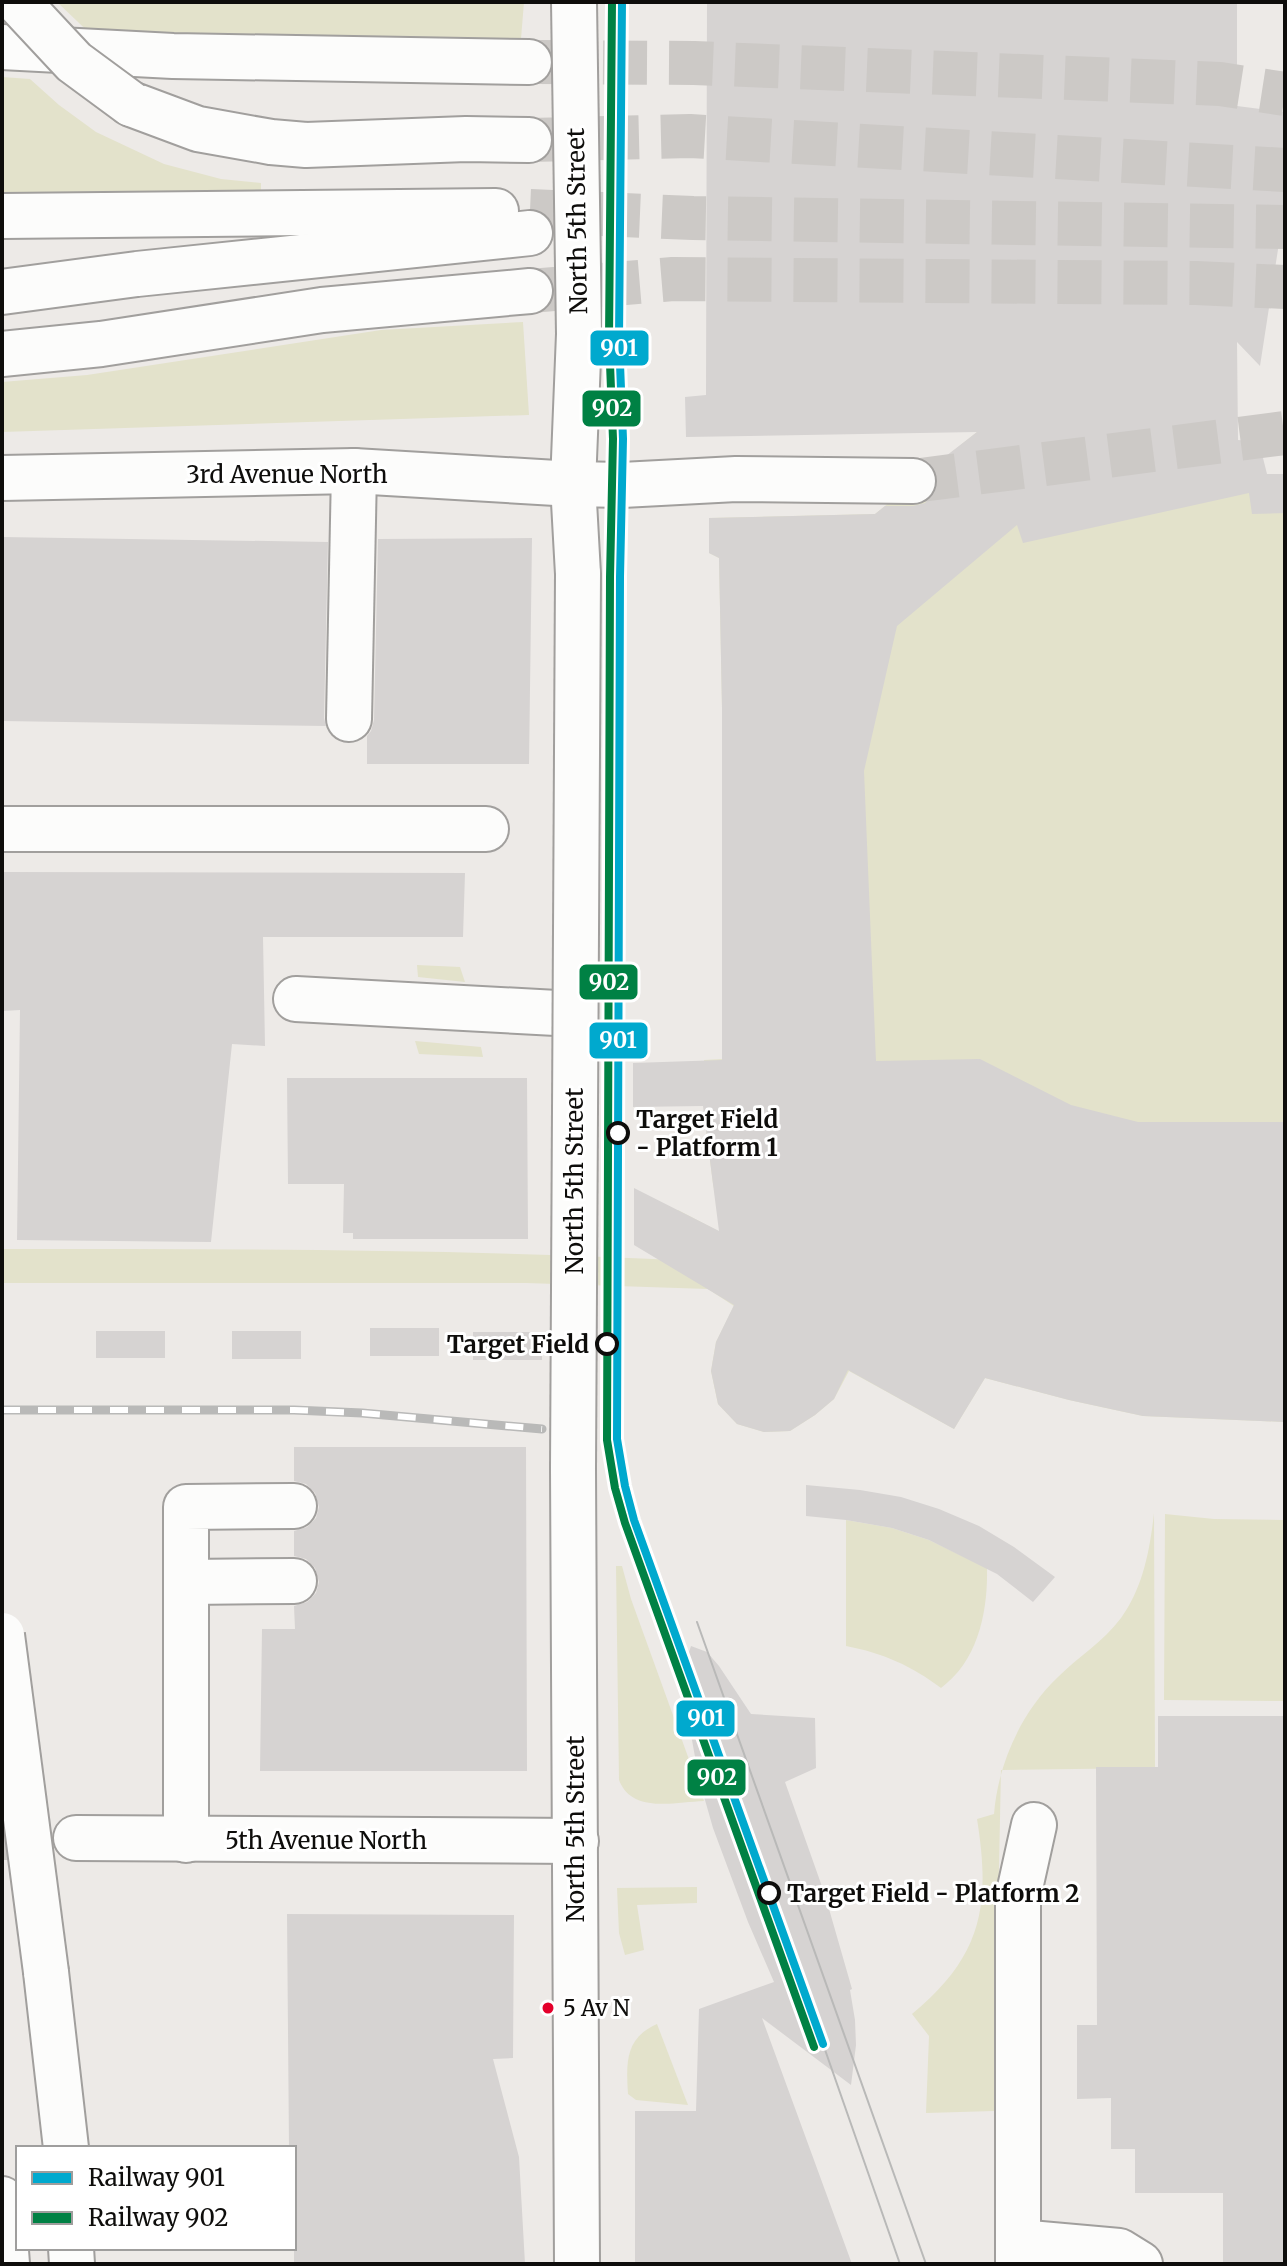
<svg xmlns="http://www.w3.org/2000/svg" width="1287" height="2266" font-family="Merriweather,serif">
<rect width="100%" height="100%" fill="#edeae7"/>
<g fill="#e3e2cb">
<path d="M57 2H524L520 51 100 43Z"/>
<path d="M2 77 30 79 59 105 96 132 164 164 221 179 261 183V190L2 194Z"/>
<path d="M523 322 529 415 2 432V382L87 375 381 330Z"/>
<path d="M977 432 1267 474H1285V1422L1143 1416 1069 1400 985 1378 954 1429 849 1371 834 1399 815 1415 790 1431 764 1432 737 1424 718 1404 711 1371 716 1342 734 1306 708 1289 526 1283H2V1249C227 1249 452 1249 677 1260L678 1210 724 1234 713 1184 704 1114V1060L722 1059V708L719 558 709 553V518L875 514Z"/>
<path d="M417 965 460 967 465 982 418 977Z"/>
<path d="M415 1041 481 1047 483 1057 419 1054Z"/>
<path d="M1154 1513 1155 1768 1001 1770 994 2111 926 2113 929 2036 912 2014C982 1956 991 1906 977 1819L994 1814C998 1764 1021 1712 1058 1677 1079 1656 1103 1642 1121 1618 1143 1588 1150 1549 1154 1513Z"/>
<path d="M1165 1514 1214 1519 1285 1520V1701L1164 1700Z"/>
<path d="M846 1520 892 1528 929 1540 987 1568C988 1612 978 1661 941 1688 912 1666 883 1653 846 1646Z"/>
<path d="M616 1566H622L631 1599 704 1801C675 1802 632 1814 619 1780Z"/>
<path d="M697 1887V1903L637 1905 644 1950 625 1955 619 1933 617 1888Z"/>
<path d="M657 2024 688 2105 636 2100 628 2094C626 2063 625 2038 657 2024Z"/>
</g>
<g fill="#d6d3d2">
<path d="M707 2H1237V106L1285 112V204L1260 366 1237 342 1238 440 1259 442 1267 474H1285V513L1252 514 1249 493 1023 543 1017 525 897 626 864 771 876 1061 980 1059 1071 1105 1138 1122H1285V1422L1143 1416 1069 1400 985 1378 954 1429 848 1370 834 1399 815 1415 790 1431 764 1432 737 1424 718 1404 711 1371 716 1342 734 1305 634 1245V1188L719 1231 703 1106 633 1107V1063L722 1060V708L719 558 709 553V518L875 514 885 506H913L925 503 934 494 938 482 933 466 977 432 686 437 685 397 706 395Z"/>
<path d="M2 537 328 542 324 718 326 726 2 721Z"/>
<path d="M532 538 529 764H367V736L371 731 374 720 378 539Z"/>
<path d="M2 872 465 873 463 937H263L265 1046 232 1044 211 1242 17 1240 20 1010 3 1011Z"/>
<path d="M287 1078H527L528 1239H353V1233H343L344 1184H288Z"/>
<rect x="370" y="1328" width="69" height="28"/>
<rect x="96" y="1331" width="69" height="27"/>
<rect x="232" y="1331" width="69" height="28"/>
<rect x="473" y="1332" width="69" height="28"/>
<path d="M294 1447H526L527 1771H260L262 1629H295L294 1606 307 1602 316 1593 319 1582 315 1568 306 1559 294 1556V1531L307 1527 316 1518 319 1507 315 1493 306 1484 294 1481Z"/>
<path d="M806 1485 860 1490 901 1497 939 1509 979 1526 1014 1547 1055 1577 1033 1602 997 1574 929 1540 892 1528 846 1520 806 1516Z"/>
<path d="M691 1646 707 1652 719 1666 751 1714 815 1718 816 1768 785 1782 825 1895 852 1989 850 1990 855 2020 856 2045 851 2085 762 2018 852 2264H635V2111H696L699 2009 774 1982 748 1922 713 1828 699 1779 690 1729 684 1679 686 1661Z"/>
<path d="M1158 1716H1285V2264H1223V2193H1135V2149H1111V2098L1077 2099V2025H1097L1096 1767H1158Z"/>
<path d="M287 1914 514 1915 513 2058 493 2059 519 2157 525 2264H294V2148H289Z"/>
</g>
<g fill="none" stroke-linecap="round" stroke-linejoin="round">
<path stroke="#ccc9c6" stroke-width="44" stroke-dasharray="44 22" stroke-linecap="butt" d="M2 1838H76"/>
<g stroke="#ccc9c6" stroke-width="44" stroke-dasharray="44 22" stroke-linecap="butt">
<path d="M537 62 694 63 1220 84 1285 94"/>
<path d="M529 140 690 136 1285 170"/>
<path d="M530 211 693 218 1285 227"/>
<path d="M530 291 673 279 1196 283 1285 287"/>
<path d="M913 481 1285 433"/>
</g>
<defs>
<g id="minor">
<path d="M2 478 354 471 573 484"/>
<path d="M578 574 573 484 579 334"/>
<path d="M349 719 354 471"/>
<path d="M2 829H486"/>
<path d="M296 999 575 1014"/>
<path d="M573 1468 577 2264"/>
<path d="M187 1582 294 1581"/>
<path d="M76 1838 576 1841"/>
<path d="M186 1840V1507L294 1506"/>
<path d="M1018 2242 1119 2251 1140 2264"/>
<path d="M1018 2264V1897L1034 1825"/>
</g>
<g id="highway">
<path d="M2 47 173 56 529 62"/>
<path d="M131 104 198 129 271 142 306 145 466 139 529 140"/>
<path d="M2 216 496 211"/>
<path d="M2 292 137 274 530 233"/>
<path d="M2 354 101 344 322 310 530 291"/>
<path d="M573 484 622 485 736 479 913 481"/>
<path d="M46 1972 66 2148"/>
<path d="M2 2199 7 2264"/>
<path d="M71 2248 72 2264"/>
</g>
</defs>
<use href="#minor" stroke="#a19f9d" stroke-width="48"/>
<use href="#highway" stroke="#a19f9d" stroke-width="48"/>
<use href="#minor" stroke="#fcfcfb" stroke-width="44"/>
<use href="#highway" stroke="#fcfcfb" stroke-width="44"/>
<g stroke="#b9b9b8" stroke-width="2">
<path d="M697 1622 926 2264"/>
<path d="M823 2044 900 2264"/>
</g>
<defs>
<path id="rail" d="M2 1410H294L362 1413 542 1429"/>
</defs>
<use href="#rail" stroke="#b9b9b8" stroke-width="9"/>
<use href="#rail" stroke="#fff" stroke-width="6" stroke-dasharray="18" stroke-linecap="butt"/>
<defs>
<g id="minor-bridge">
<path d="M574 2 579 334"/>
<path d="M573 1468 578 574"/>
</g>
<g id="highway-bridge">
<path d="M18 2 74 62 131 104"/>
<path d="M2 1635 46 1972"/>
</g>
</defs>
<use href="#minor-bridge" stroke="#a19f9d" stroke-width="48" stroke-linecap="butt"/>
<use href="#highway-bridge" stroke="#a19f9d" stroke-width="48" stroke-linecap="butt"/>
<use href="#minor-bridge" stroke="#fcfcfb" stroke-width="44"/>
<use href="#highway-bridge" stroke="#fcfcfb" stroke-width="44"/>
<defs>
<path id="rail-1" d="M622 2 619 339 623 439 620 577 617 1439 625 1486 634 1520 823 2044"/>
<path id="rail-2" d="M612 2 609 339 613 439 610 577 607 1440 615 1488 625 1523 814 2047"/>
</defs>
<use href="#rail-1" stroke="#fff" stroke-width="14"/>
<use href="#rail-2" stroke="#fff" stroke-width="14"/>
<use href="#rail-1" stroke="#00a9ce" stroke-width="8"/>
<use href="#rail-2" stroke="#008144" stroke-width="8"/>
</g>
<g fill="#fff" stroke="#0e0d0b" stroke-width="4">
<circle cx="618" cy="1133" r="10"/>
<circle cx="607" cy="1344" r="10"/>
<circle cx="769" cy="1893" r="10"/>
</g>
<circle fill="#e4002b" stroke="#fff" stroke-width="3" cx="548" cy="2008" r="7"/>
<g text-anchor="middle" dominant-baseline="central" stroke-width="6" stroke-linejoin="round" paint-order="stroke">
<g font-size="22" fill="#0e0d0b" stroke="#fff" text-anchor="start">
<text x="563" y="2008">5 Av N</text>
</g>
<g font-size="24" fill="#0e0d0b" stroke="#fff">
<text transform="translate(577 221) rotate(-91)">North 5th Street</text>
<text x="287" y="474">3rd Avenue North</text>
<text transform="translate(574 1181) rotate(-90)">North 5th Street</text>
<text transform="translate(575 1829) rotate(-90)">North 5th Street</text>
<text x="326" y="1840">5th Avenue North</text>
</g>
<g font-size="24" font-weight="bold" fill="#0e0d0b" stroke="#fff" text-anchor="start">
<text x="636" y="1119">Target Field<tspan x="636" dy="28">- Platform 1</tspan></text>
<text x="589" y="1344" text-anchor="end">Target Field</text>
<text x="787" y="1893">Target Field - Platform 2</text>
</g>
</g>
<g stroke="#fff" stroke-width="3">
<rect x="589" y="329" width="61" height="38" rx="8" fill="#00a9ce"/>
<rect x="581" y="389" width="61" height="39" rx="8" fill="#008144"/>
<rect x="578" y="963" width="61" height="38" rx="8" fill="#008144"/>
<rect x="588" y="1021" width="61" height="39" rx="8" fill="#00a9ce"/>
<rect x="675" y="1699" width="61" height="39" rx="8" fill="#00a9ce"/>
<rect x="686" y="1758" width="61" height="39" rx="8" fill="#008144"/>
</g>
<g font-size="22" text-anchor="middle" font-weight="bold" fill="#fff">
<text x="619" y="356">901</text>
<text x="612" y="416">902</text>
<text x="609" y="990">902</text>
<text x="618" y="1048">901</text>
<text x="706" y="1726">901</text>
<text x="717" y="1785">902</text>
</g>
<rect width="1287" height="2266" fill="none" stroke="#0e0d0b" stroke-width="8"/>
<rect x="16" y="2146" width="280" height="104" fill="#ffffff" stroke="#9f9e9d" stroke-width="2"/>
<rect x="32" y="2172" width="40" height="12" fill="#00a9ce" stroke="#9f9e9d" stroke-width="2"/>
<text x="88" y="2186" font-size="24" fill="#0e0d0b">Railway 901</text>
<rect x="32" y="2212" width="40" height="12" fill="#008144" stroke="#9f9e9d" stroke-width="2"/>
<text x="88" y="2226" font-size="24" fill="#0e0d0b">Railway 902</text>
</svg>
